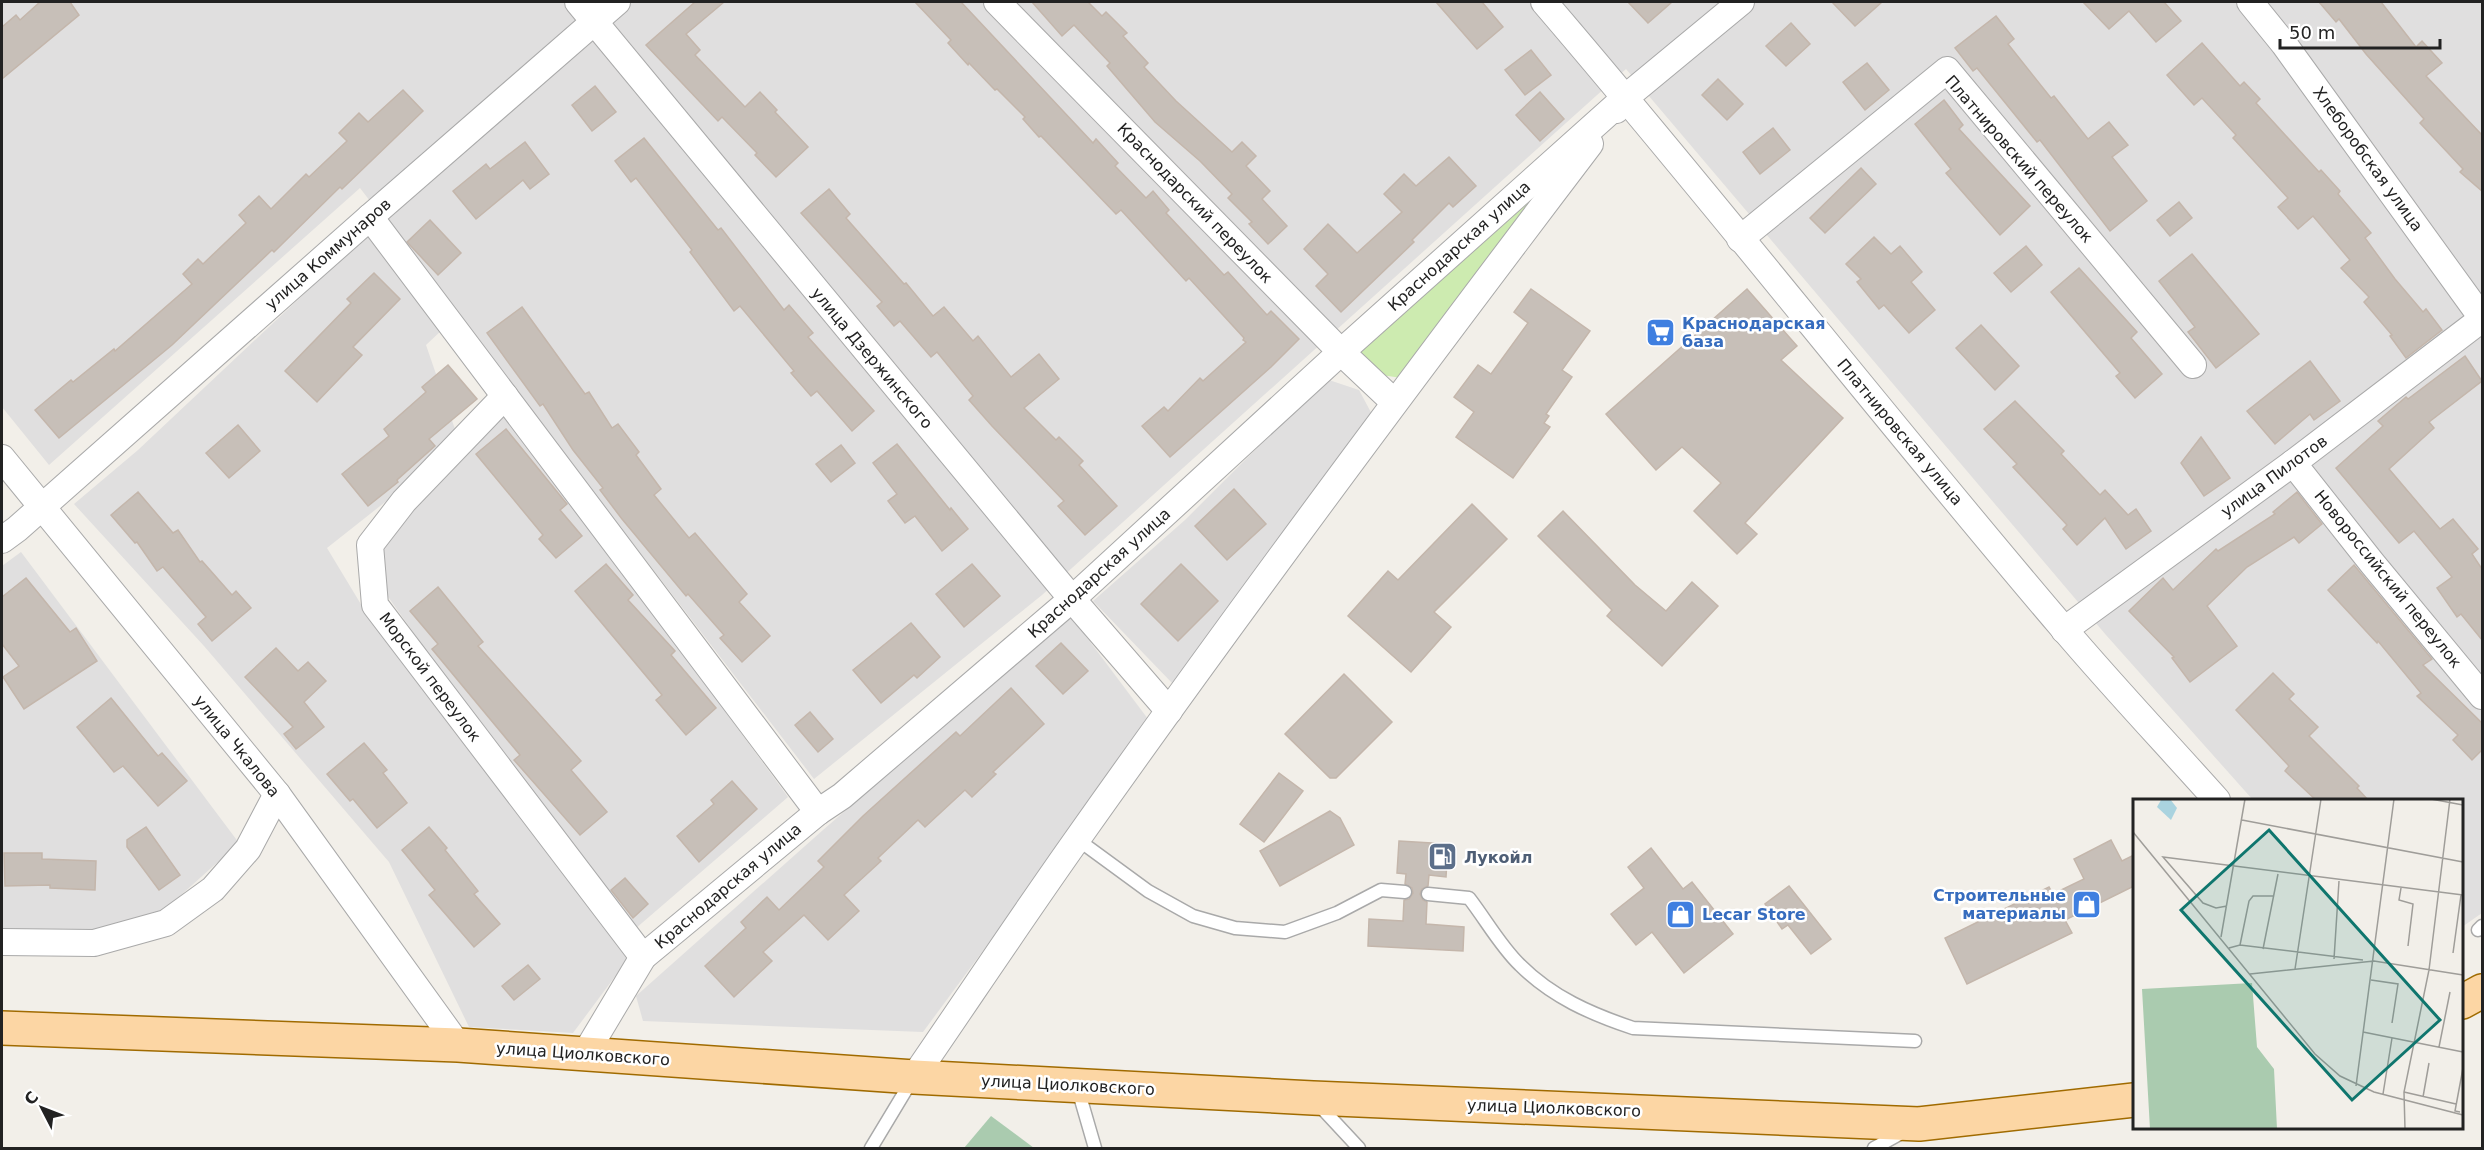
<svg xmlns="http://www.w3.org/2000/svg" width="2484" height="1150" font-family="'DejaVu Sans',sans-serif">
<rect width="100%" height="100%" fill="#f2efe9"/>
<g fill="#e0dfdf">
<path d="M2 2H2482V913L2462 927V800H2253L2106 635 1626 69 1042 595 814 779 360 188 49 465 2 407Z"/>
<path d="M371 231 443 329 426 345 457 435 413 480 327 548 362 606 514 804 628 959 573 1033 469 1027 389 862 204 646 74 504 138 450Z"/>
<path d="M1326 379 1359 390 1374 418 1173 684 1093 601 1185 520Z"/>
<path d="M507 410 595 534 788 797 635 929 473 717 384 591 381 544Z"/>
<path d="M21 552 239 843 162 912 101 932H2V566Z"/>
<path d="M1070 615 1151 723 923 1032 643 1021 636 996 823 830Z"/>
</g>
<path fill="#cdebb0" d="M1556 171 1409 379 1374 374 1356 353Z"/>
<path fill="#aacbaf" d="M991 1116 1034 1148H964Z"/>
<g fill="#c7bfb8" stroke="#c4b6ab" stroke-width="1.5">
<path d="M40 2H70L79 15 2 79V27L16 15 20 20Z"/>
<path d="M695 2H724L686 34 700 50 695 55 745 107 760 92 777 110 775 112 808 147 776 177 755 155 757 153 722 117 718 121 646 45Z"/>
<path d="M915 2H961L1093 143 1096 139 1118 163 1115 166 1146 198 1153 191 1169 210 1166 213 1224 275 1228 272 1267 315 1271 311 1299 339 1271 367 1170 457 1142 426 1164 407 1168 411 1200 378 1203 381 1246 342 1243 340 1244 338 1189 278 1186 281 1121 210 1116 214 1041 136 1039 137 1023 119 1025 117 997 89 995 90 969 63 968 65 948 43 951 40Z"/>
<path d="M1032 2H1088L1102 16 1106 12 1127 33 1123 36 1148 63 1144 67 1176 101 1232 152 1242 142 1256 156 1246 166 1270 191 1262 199 1287 226 1268 244 1249 224 1252 222 1228 198 1232 194 1200 161 1155 122 1107 66 1110 63 1074 25 1062 36Z"/>
<path d="M1436 2H1482L1503 27 1477 49Z"/>
<path d="M1628 2H1672L1648 23Z"/>
<path d="M1832 2H1882L1855 26Z"/>
<path d="M2083 2H2164L2181 21 2156 42 2129 11 2109 29Z"/>
<path d="M2319 2H2381L2416 47 2422 41 2442 63 2426 76 2482 135V191L2460 172 2463 169 2420 123 2424 119 2366 54 2339 19 2336 22Z"/>
<path d="M1996 16 2014 39 2008 44 2051 98 2054 96 2088 139 2109 122 2128 145 2112 157 2147 201 2110 231 2040 140 2037 142 1977 68 1973 71 1955 48Z"/>
<path d="M1791 23 1810 44 1786 66 1766 46Z"/>
<path d="M2202 43 2240 86 2244 82 2260 99 2256 103 2319 172 2321 170 2340 191 2338 194 2371 233 2365 238 2395 279 2423 312 2426 309 2442 330 2406 358 2390 336 2392 335 2364 302 2369 297 2341 268 2350 260 2313 216 2298 229 2278 207 2288 198 2233 138 2236 135 2202 98 2194 105 2167 75Z"/>
<path d="M1531 50 1551 75 1525 95 1505 70Z"/>
<path d="M1867 63 1889 90 1865 110 1843 82Z"/>
<path d="M1718 79 1743 104 1727 120 1702 95Z"/>
<path d="M595 86 616 112 592 131 572 105Z"/>
<path d="M403 90 423 111 342 189 340 187 274 252 272 250 172 345 59 438 35 410 71 380 73 382 114 349 115 351 192 284 183 274 198 259 203 264 246 223 239 215 259 196 271 209 306 174 309 177 347 141 339 133 359 113 368 122Z"/>
<path d="M1540 92 1564 119 1540 141 1516 115Z"/>
<path d="M1944 100 1963 125 1959 129 2030 206 2000 235 1946 173 1951 169 1915 124Z"/>
<path d="M1773 128 1790 150 1760 174 1743 152Z"/>
<path d="M644 138 718 230 721 228 784 310 789 305 813 333 808 337 874 411 852 431 817 391 811 396 791 373 794 371 740 306 734 311 690 252 692 250 636 178 631 182 615 161Z"/>
<path d="M525 142 549 174 530 189 523 180 476 219 453 191 486 164 490 169Z"/>
<path d="M1449 157 1476 186 1453 207 1449 203 1412 240 1414 242 1341 312 1316 286 1328 274 1304 249 1328 224 1357 253 1402 212 1384 194 1404 174 1416 186Z"/>
<path d="M1861 168 1876 184 1825 233 1810 218Z"/>
<path d="M829 189 850 214 846 218 904 284 906 283 933 316 944 307 973 341 978 336 1011 377 1039 354 1059 379 1024 408 1056 440 1059 437 1083 461 1079 465 1117 506 1085 535 1058 506 1064 501 992 426 969 400 973 396 937 352 931 357 900 321 894 326 877 306 882 302 801 213Z"/>
<path d="M2179 202 2192 218 2170 236 2157 220Z"/>
<path d="M430 220 461 253 438 275 407 242Z"/>
<path d="M1874 237 1891 254 1900 246 1922 272 1911 282 1935 310 1909 333 1884 305 1879 309 1857 282 1861 279 1846 264Z"/>
<path d="M2026 246 2042 265 2011 292 1994 273Z"/>
<path d="M2192 254 2259 334 2216 368 2188 332 2195 327 2159 281Z"/>
<path d="M2079 268 2137 332 2131 338 2162 374 2135 398 2116 376 2120 373 2051 292Z"/>
<path d="M374 273 400 299 353 347 362 355 317 402 285 371 351 303 347 299Z"/>
<path d="M1531 289 1590 331 1562 370 1572 377 1546 414 1549 416 1544 423 1550 427 1513 478 1456 437 1474 412 1454 397 1478 365 1491 374 1528 323 1514 312Z"/>
<path d="M1747 289 1797 346 1781 360 1843 418 1745 523 1757 534 1737 554 1694 511 1721 483 1682 447 1656 470 1606 414Z"/>
<path d="M522 307 585 394 589 392 612 428 618 424 639 452 636 455 661 489 654 495 689 538 695 533 747 594 739 602 770 636 742 662 720 638 724 635 688 594 686 596 622 519 600 490 603 488 573 450 543 404 540 406 487 333Z"/>
<path d="M1981 325 2019 366 1995 390 1956 348Z"/>
<path d="M2465 356 2482 381 2429 422 2434 428 2389 469 2440 529 2453 519 2478 549 2472 554 2482 569V640L2461 614 2457 617 2437 588 2452 577 2414 531 2399 543 2336 468 2383 426 2378 421 2406 397 2408 399Z"/>
<path d="M2310 361 2340 401 2314 420 2310 414 2275 444 2247 411Z"/>
<path d="M448 365 477 399 429 439 435 446 397 480 398 482 368 506 342 474 389 436 384 429 426 392 422 387Z"/>
<path d="M2015 401 2064 451 2061 454 2100 495 2105 490 2128 515 2136 509 2151 531 2126 549 2105 518 2077 545 2063 529 2067 525 2013 467 2017 464 1984 429Z"/>
<path d="M238 425 260 451 229 478 206 453Z"/>
<path d="M506 429 567 504 560 510 582 536 556 558 539 539 543 535 476 454Z"/>
<path d="M2201 437 2230 478 2204 496 2181 463Z"/>
<path d="M897 444 950 510 951 508 968 529 942 551 915 516 905 523 888 501 897 494 873 463Z"/>
<path d="M841 445 855 463 831 482 816 464Z"/>
<path d="M1234 489 1266 524 1227 560 1195 526Z"/>
<path d="M138 492 173 533 178 530 200 562 202 561 232 595 236 591 251 608 212 641 198 624 206 617 163 567 157 571 137 542 135 543 111 515Z"/>
<path d="M2297 492 2322 524 2299 543 2294 537 2247 567 2207 606 2237 646 2190 682 2172 658 2174 657 2129 611 2163 578 2173 590 2216 549 2218 551 2275 514 2273 512Z"/>
<path d="M1472 504 1507 539 1434 612 1451 627 1411 672 1348 616 1388 571 1398 580Z"/>
<path d="M1563 511 1635 585 1666 611 1692 582 1718 606 1662 666 1607 616 1612 610 1538 536Z"/>
<path d="M606 564 633 595 628 600 675 651 671 655 716 708 686 735 656 700 662 695 575 591Z"/>
<path d="M972 564 1000 596 964 627 936 594Z"/>
<path d="M1181 564 1218 601 1178 641 1141 604Z"/>
<path d="M2354 565 2432 659 2423 665 2482 723V750L2472 760 2453 740 2458 735 2417 696 2421 693 2378 641 2377 643 2328 590Z"/>
<path d="M26 578 70 632 76 628 97 661 24 709 3 677 19 666 2 644V597Z"/>
<path d="M438 587 483 642 478 646 581 761 571 770 607 812 580 835 514 760 520 755 432 649 438 644 410 611Z"/>
<path d="M911 623 940 657 917 678 914 675 881 703 853 670Z"/>
<path d="M1061 643 1088 671 1063 694 1036 666Z"/>
<path d="M276 648 298 671 308 662 326 681 304 702 324 727 296 749 284 734 293 727 245 677Z"/>
<path d="M2273 673 2294 694 2289 699 2318 727 2309 736 2359 786 2357 788 2369 801H2317L2285 771 2289 766 2236 710Z"/>
<path d="M1344 674 1392 722 1336 778H1330L1285 734Z"/>
<path d="M1011 688 1044 724 993 772 996 774 972 797 965 790 925 827 918 820 878 858 881 861 844 895 859 911 828 940 804 915 763 952 772 961 734 997 705 966 746 928 741 922 767 897 779 910 824 867 818 861 863 816 956 732 960 736Z"/>
<path d="M111 698 158 756 162 753 187 781 158 806 123 766 114 772 77 727Z"/>
<path d="M810 712 833 739 818 752 795 725Z"/>
<path d="M364 743 387 770 383 773 407 803 377 828 353 799 350 801 327 774Z"/>
<path d="M1279 773 1303 791 1264 842 1240 824Z"/>
<path d="M732 781 757 809 699 862 677 836 714 804 711 800Z"/>
<path d="M1330 811 1340 818 1354 845 1280 886 1260 851Z"/>
<path d="M146 827 180 875 159 890 127 847V840Z"/>
<path d="M429 827 447 848 445 850 478 891 474 894 500 924 474 947 429 895 435 890 402 850Z"/>
<path d="M2111 840 2122 861 2134 855V886L2065 920 2072 933 1967 984 1945 938 2049 887 2053 894 2084 879 2074 859Z"/>
<path d="M1399 841 1448 844 1446 877 1429 875 1428 886 1422 889 1420 894 1423 900 1427 902 1426 924 1464 927 1463 951 1368 946 1369 919 1403 921 1404 900 1409 899 1413 893 1412 888 1405 884 1406 874 1397 873Z"/>
<path d="M1651 848 1683 889 1692 882 1733 934 1684 973 1652 932 1636 945 1611 914 1644 888 1628 867Z"/>
<path d="M4 853H42V859L96 861 95 890 50 888V885L5 886Z"/>
<path d="M625 878 648 904 633 918 611 890Z"/>
<path d="M1789 886 1831 939 1811 954 1788 925 1782 929 1765 904Z"/>
<path d="M528 965 540 979 514 1000 502 986Z"/>
</g>
<g fill="none" stroke-linecap="round" stroke-linejoin="round">
<defs>
<g id="service">
<path d="M1077 839 1148 891 1193 916 1235 928 1285 932 1337 913 1381 890 1405 892"/>
<path d="M1428 894 1469 898C1486 920 1501 947 1520 965 1552 997 1591 1014 1633 1028L1915 1041"/>
<path d="M2478 930 2482 926"/>
<path d="M1077 1086 1095 1148"/>
<path d="M1317 1103 1359 1148"/>
<path d="M871 1148 912 1080"/>
<path d="M1874 1148 1905 1131"/>
</g>
<g id="minor">
<path d="M578 2 1072 599 1169 711"/>
<path d="M997 2 1341 352 1394 402"/>
<path d="M1544 2C1720 207 1887 422 2063 628 2113 687 2166 743 2217 800"/>
<path d="M2250 2 2284 44 2482 318"/>
<path d="M1616 110 1626 97 1741 2"/>
<path d="M370 217 818 812"/>
<path d="M1740 239 1947 70 2193 365"/>
<path d="M505 396 404 501 370 545 375 605 643 957"/>
<path d="M2 458 277 794 458 1045"/>
<path d="M2293 463 2372 563 2482 696"/>
<path d="M2 540 17 529 370 217 617 2"/>
<path d="M2064 630 2293 463 2482 319"/>
<path d="M2 942 94 943 166 923 213 889 248 849 277 794"/>
<path d="M585 1054 643 957 818 812 842 796 1072 599 1341 352 1626 97"/>
<path d="M914 1077C969 997 1022 917 1078 838 1244 603 1416 373 1590 144"/>
</g>
<g id="primary">
<path d="M2462 1002 2482 991"/>
<path d="M2 1028 458 1045 914 1077 1313 1098 1919 1124 2134 1100"/>
</g>
</defs>
<use href="#service" stroke="#a9a9a9" stroke-width="15"/>
<use href="#minor" stroke="#a9a9a9" stroke-width="28"/>
<use href="#primary" stroke="#a06b00" stroke-width="36"/>
<use href="#service" stroke="#fff" stroke-width="12"/>
<use href="#minor" stroke="#fff" stroke-width="26"/>
<use href="#primary" stroke="#fcd6a4" stroke-width="33"/>
</g>
<defs>
<symbol id="supermarket-square" viewBox="-11 -11 22 22"><rect x="-9" y="-9" width="18" height="18" rx="4" fill="#3f7fe0" stroke="#fff"/><path d="M-6-5.5h2.5l.6 2H6L4.5 2H-2.5L-4.4-4H-6ZM-1.5 3.2a1.3 1.3 0 1 0 .1 0ZM3 3.2a1.3 1.3 0 1 0 .1 0Z" fill="#fff"/></symbol>
<symbol id="fuel-square" viewBox="-11 -11 22 22"><rect x="-9" y="-9" width="18" height="18" rx="4" fill="#5c6f8a" stroke="#fff"/><path d="M-5.5-6h7V0h2V4h1.3V-2.5L3-4.5l.8-.8L6-3V5H2.5V1h-1V6h-7ZM-4.2-4.7v3.2H.2V-4.7Z" fill="#fff"/></symbol>
<symbol id="shop-square" viewBox="-11 -11 22 22"><rect x="-9" y="-9" width="18" height="18" rx="4" fill="#3f7fe0" stroke="#fff"/><path d="M-5-2.5h2.3a2.7 3.5 0 0 1 5.4 0H5L5.5 6h-11ZM-1.5-2.5h3a1.5 2.3 0 0 0-3 0Z" fill="#fff"/></symbol>
</defs>
<g fill-rule="evenodd">
<use href="#supermarket-square" x="1644" y="316" width="33" height="33"/>
<use href="#fuel-square" x="1426" y="840" width="33" height="33"/>
<use href="#shop-square" x="2070" y="888" width="33" height="33"/>
<use href="#shop-square" x="1664" y="898" width="33" height="33"/>
</g>
<g text-anchor="middle" dominant-baseline="central" stroke-width="5" stroke-linejoin="round" paint-order="stroke">
<g font-size="16" fill="#222" stroke="#fff">
<text transform="translate(2019 159) rotate(49)">Платнировский переулок</text>
<text transform="translate(2368 159) rotate(54)">Хлеборобская улица</text>
<text transform="translate(1195 203) rotate(46)">Краснодарский переулок</text>
<text transform="translate(1459 246) rotate(-42)">Краснодарская улица</text>
<text transform="translate(328 254) rotate(-41)">улица Коммунаров</text>
<text transform="translate(872 358) rotate(50)">улица Дзержинского</text>
<text transform="translate(1900 432) rotate(50)">Платнировская улица</text>
<text transform="translate(2274 476) rotate(-36)">улица Пилотов</text>
<text transform="translate(1099 573) rotate(-42)">Краснодарская улица</text>
<text transform="translate(2388 579) rotate(51)">Новороссийский переулок</text>
<text transform="translate(430 677) rotate(53)">Морской переулок</text>
<text transform="translate(237 746) rotate(51)">улица Чкалова</text>
<text transform="translate(728 886) rotate(-40)">Краснодарская улица</text>
<text transform="translate(583 1054) rotate(4)">улица Циолковского</text>
<text transform="translate(1068 1085) rotate(3)">улица Циолковского</text>
<text transform="translate(1554 1108) rotate(2)">улица Циолковского</text>
</g>
<g font-size="16" font-weight="bold" fill="#366cbe" stroke="#fff" text-anchor="start">
<text x="1682" y="323">Краснодарская<tspan x="1682" dy="18">база</tspan></text>
<text x="2066" y="895" text-anchor="end">Строительные<tspan x="2066" dy="18">материалы</tspan></text>
<text x="1702" y="914">Lecar Store</text>
</g>
<g font-size="16" font-weight="bold" fill="#4e5e75" stroke="#fff" text-anchor="start">
<text x="1464" y="857">Лукойл</text>
</g>
</g>
<g transform="translate(2133 799)">
<rect width="330" height="330" fill="#f2efe9"/>
<path d="M119 184 124 248 141 270 144 330H17L9 190Z" fill="#aacbaf"/>
<path d="M37 0 44 9 38 21 24 8 28 1Z" fill="#aad3df"/>
<path fill="none" stroke="#9f9d99" stroke-width="1.5" d="M298 0 330 6M109 21 330 63M0 33 182 255 207 277 241 293 330 316M268 89 266 101 280 105 275 147M94 107 83 109 70 104 30 58 330 96M88 138 112 0M107 146 116 102 120 97H141M96 149 107 146 230 161M130 150 145 75M320 154 328 96M201 160 206 82M162 170 188 0M117 175 241 162 330 176M238 181 265 185 259 224M230 233 330 253M306 248 317 193M223 287 261 0M271 293 323 305M250 295 259 239M290 298 296 264M327 313 322 312 330 269M272 330 271 293 296 171 317 0"/>
<path fill="#0f766e" fill-opacity="0.15" stroke="#0f766e" stroke-width="3" d="M136 31 307 221 219 301 48 111Z"/>
<rect width="330" height="330" fill="none" stroke="#222" stroke-width="3"/>
</g>
<rect width="2484" height="1150" fill="none" stroke="#222222" stroke-width="6"/>
<g transform="translate(42 1108) rotate(312)" stroke="#ffffff" stroke-width="4.5" paint-order="stroke">
<path d="M0-4.5L10 22L0 15L-10 22Z" fill="#222222"/>
<text y="-9" font-size="16" font-weight="bold" text-anchor="middle" fill="#222222">С</text>
</g>
<path d="M2280 39v9h160v-9" fill="none" stroke="#222222" stroke-width="3"/>
<text x="2289" y="39" font-size="18" fill="#222222" stroke="#ffffff" stroke-width="4.5" paint-order="stroke">50 m</text>
</svg>
